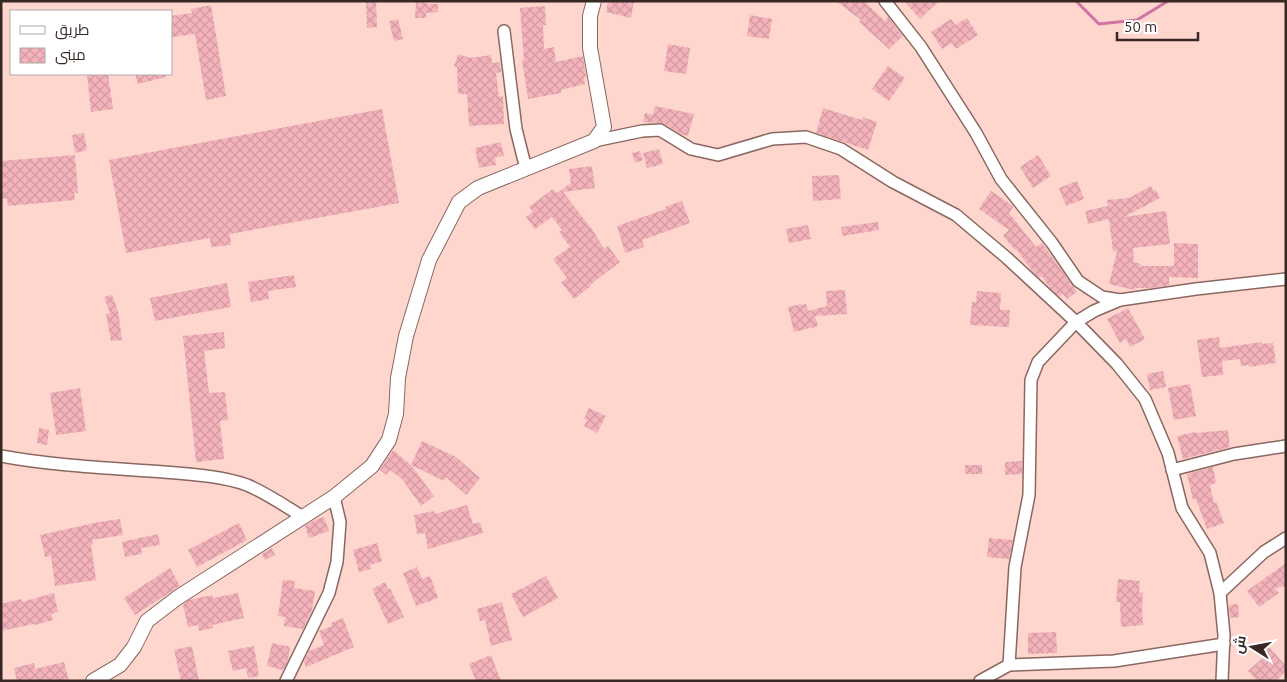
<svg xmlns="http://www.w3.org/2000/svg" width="1287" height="682" font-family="Ubuntu,Cairo,sans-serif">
<defs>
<pattern id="building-cross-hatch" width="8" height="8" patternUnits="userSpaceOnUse" patternTransform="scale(1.25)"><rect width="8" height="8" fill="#f4b3bb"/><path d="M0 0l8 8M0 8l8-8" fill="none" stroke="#d29aa1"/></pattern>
</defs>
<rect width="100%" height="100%" fill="#ffd6ce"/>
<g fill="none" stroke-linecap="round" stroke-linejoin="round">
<path stroke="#d073a2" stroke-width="3" d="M1076 1 1099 24 1137 20 1168 1"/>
</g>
<g fill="url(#building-cross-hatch)">
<path d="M366 1H376L377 27 367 28Z"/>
<path d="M608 1H634L631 18 606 12Z"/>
<path d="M836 1H864L885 21 888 17 903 36 889 49 859 22 861 20Z"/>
<path d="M904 1H939L920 19Z"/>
<path d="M416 2 427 3 426 4H438V12L426 13V18H415Z"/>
<path d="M211 5 226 96 206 100 195 34 172 37 171 16 192 13 191 9Z"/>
<path d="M545 6 546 25H543L544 49 554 47 556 62 583 56 586 77H584L585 84 561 90V93L528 99 522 60H524L520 8Z"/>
<path d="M750 15 772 19 769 39 747 36Z"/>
<path d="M967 18 978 35 956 49 952 43 942 49 931 32 951 19 955 25Z"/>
<path d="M398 19 403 39 394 41 389 21Z"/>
<path d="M668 44 690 48 686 74 664 71Z"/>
<path d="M458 54 470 58 491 55 492 63 500 62 501 72 496 73 499 97 503 96 504 124 469 126 467 94H458L457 67 454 66Z"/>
<path d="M888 66 905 78 889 101 872 89Z"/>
<path d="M87 74H108L113 109 91 112Z"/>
<path d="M135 74H166V77L138 84Z"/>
<path d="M655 106 694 114 688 136 681 134 663 123 643 122 645 113 653 115Z"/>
<path d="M823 108 862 120 863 117 877 122 868 150 816 133Z"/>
<path d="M382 109 399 203 230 234 231 245 211 247 210 238 126 253 109 160Z"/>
<path d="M84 133 87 150 75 153 72 135Z"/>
<path d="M501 142 504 156 495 157 496 165 479 168 475 148Z"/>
<path d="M659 149 663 164 647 168 643 153Z"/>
<path d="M640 151 643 160 635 163 632 153Z"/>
<path d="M75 155 78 193H74L75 200 8 206 7 199H1V161Z"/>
<path d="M1038 155 1051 176 1033 188 1020 167Z"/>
<path d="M592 166 595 188 563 192 594 232 604 249 608 246 620 262 590 285 591 286 574 299 561 282 567 278 553 259 570 247 559 232 562 230 552 217 535 229 526 217 533 212 529 207 553 189 557 193 571 183 569 169Z"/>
<path d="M839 175 841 199 813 201 812 176Z"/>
<path d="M1077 181 1084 199 1066 206 1059 188Z"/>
<path d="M1151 186 1154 191 1156 190 1160 198 1124 217 1166 211 1170 244 1133 248 1134 262 1141 264 1140 266H1174V243L1198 244V278L1169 277V285L1150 288H1135L1134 290 1109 284 1117 251H1113L1109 219 1088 224 1085 211 1108 206 1107 200 1129 198Z"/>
<path d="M991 191 1013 206V207L1009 213 1036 247 1042 243 1044 246 1077 292 1067 299 1063 294 1059 296 1050 288 1042 276 1039 278 1033 272 1016 249 1015 250 1003 236 1009 230 979 209Z"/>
<path d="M682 201 690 223 642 240 644 247 625 253 617 226 666 209 665 207Z"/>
<path d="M878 222 879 230 843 236 841 227Z"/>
<path d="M808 225 811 239 789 243 786 229Z"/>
<path d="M294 275 296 287 268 291 269 299 251 302 248 282Z"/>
<path d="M227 283 231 307 155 321 150 298Z"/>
<path d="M845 290 847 314 815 316 818 326 794 332 788 307 801 304 802 305 806 304 808 311 827 306 826 291Z"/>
<path d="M977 291 1001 293 1000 310H1010L1009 327 970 325 972 302H976Z"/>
<path d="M112 295 118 311 122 340 111 341 106 314 110 313 104 297Z"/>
<path d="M1128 308 1145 339 1130 347 1126 339 1120 343 1107 319Z"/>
<path d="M224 332 225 348 204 351 209 393 225 392 228 420 220 421 224 459 196 462 183 336Z"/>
<path d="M1219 337 1220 348 1262 342V344L1273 343 1276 363 1249 367 1248 365 1241 366 1240 359 1222 361 1223 375 1202 377 1197 340Z"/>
<path d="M1163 371 1166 387 1150 390 1147 374Z"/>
<path d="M1190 384 1196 416 1174 420 1168 388Z"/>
<path d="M80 388 86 431 56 435 50 393Z"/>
<path d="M589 408 606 416 597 433 584 426 587 420 584 419Z"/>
<path d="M39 428 49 430 47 445 37 443Z"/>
<path d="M1228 430 1230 447 1183 459 1177 436 1195 432 1196 433Z"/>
<path d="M422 441 456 457 480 478 466 495 446 477 444 481 411 465 434 496 421 506 402 479 390 470 386 475 380 470 393 450 411 465Z"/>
<path d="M1022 461V474L1005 475V462Z"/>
<rect x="965" y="465" width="17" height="9"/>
<path d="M1213 467 1216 483 1210 485 1214 503 1216 502 1224 523 1207 529 1196 499 1193 500 1187 474Z"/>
<path d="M467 505 473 524 480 522 483 533 428 549 425 533 417 534 414 515 434 511 435 514Z"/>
<path d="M324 517 329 531 309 538 305 526 315 520Z"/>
<path d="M120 519 123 535 92 540 93 544 91 545 96 580 55 586 51 556 45 557 40 535 99 522Z"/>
<path d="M239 523 247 540 197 567 188 550Z"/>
<path d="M158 534 160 545 141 548 142 554 125 557 122 542Z"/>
<path d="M989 538 1013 540 1009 559 987 557Z"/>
<path d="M377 543 382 561 370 565 371 569 359 572 353 550Z"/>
<path d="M272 548 275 555 265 560 262 554Z"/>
<path d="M1286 563V586L1275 588 1279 593 1259 607 1247 591Z"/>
<path d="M417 567 422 579 430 576 438 598 416 606 403 573Z"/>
<path d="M170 568 180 586 135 615 124 598Z"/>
<path d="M546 576 558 598 523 617 511 594Z"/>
<path d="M1118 579 1140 581 1139 592 1143 593 1142 607 1143 625 1121 627 1120 602H1116Z"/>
<path d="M283 580 295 581 294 588 315 591 312 610 303 629 284 626 285 617 278 616Z"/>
<path d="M385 582 388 589 390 588 404 617 388 624 372 589Z"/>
<path d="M54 593 58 612 51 614 53 620 35 625 34 624 1 631V604L21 599 22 602Z"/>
<path d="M238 593 244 618 212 625 213 628 199 631 198 625 188 627 183 605 189 600 212 595 213 598Z"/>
<path d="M502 602 512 640 491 646 485 620 480 621 477 609Z"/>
<path d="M1238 604 1239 617 1230 618 1229 605Z"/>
<path d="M343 618 354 647 306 667 304 662 309 651 324 645 319 631 332 626 331 623Z"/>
<path d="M1056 632 1057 653 1028 654V633Z"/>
<path d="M272 643 290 647 288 661 283 670 267 666Z"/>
<path d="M1267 645 1286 666V671L1276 681H1257L1248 671 1264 657 1259 652Z"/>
<path d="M192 646 199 681H181L174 650Z"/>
<path d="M254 646 259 676 248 678 246 668 233 671 228 651Z"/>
<path d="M491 655 501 681H476L469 664Z"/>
<path d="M64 662 69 681H17L14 668 34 663 35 669Z"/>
</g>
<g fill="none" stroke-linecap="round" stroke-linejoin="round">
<defs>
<g id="minor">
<path d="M885 1 921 47 976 133 1001 179 1052 243 1078 281 1102 297 1120 300"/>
<path d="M504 31 516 129 526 169"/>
<path d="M594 141 642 131 660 130 691 149 718 155 772 139 806 137 841 149 893 182 956 215 1007 258 1076 322 1117 364 1145 399 1168 453 1182 508 1210 553 1220 593 1224 635 1222 681"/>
<path d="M1 456C55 466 110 468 164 472 189 474 223 476 247 485 266 493 285 506 303 517"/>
<path d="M1172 470 1234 454 1286 446"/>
<path d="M1220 593 1264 552 1286 538"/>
<path d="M1009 665 1015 567 1029 495 1031 380 1038 362 1076 322 1094 311 1120 300 1196 289 1286 279"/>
<path d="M286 681 329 593 337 562 340 522 334 497"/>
<path d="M980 681 1009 665 1114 661 1224 644"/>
</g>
<path id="tertiary" d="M93 681 120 665 134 647 147 621 177 598 334 497 372 466 389 440 396 414 398 378 406 336 429 260 459 202 478 188 594 141 604 127 590 48V16L594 1"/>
</defs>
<use href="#minor" stroke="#8b6761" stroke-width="14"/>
<use href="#tertiary" stroke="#8b6761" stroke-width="16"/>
<use href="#minor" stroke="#fff" stroke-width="11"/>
<use href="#tertiary" stroke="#fff" stroke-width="14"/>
</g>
<rect width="1287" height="682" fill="none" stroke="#372825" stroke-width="5"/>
<rect x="10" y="10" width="162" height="65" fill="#ffffff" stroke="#afa9a8"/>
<rect x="20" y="26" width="25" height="8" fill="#ffffff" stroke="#afa9a8"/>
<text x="55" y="35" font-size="15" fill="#372825">طريق</text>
<rect x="20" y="48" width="25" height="15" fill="url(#building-cross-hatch)" stroke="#afa9a8"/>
<text x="55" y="60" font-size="15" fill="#372825">مبنى</text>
<g transform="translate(1252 647) rotate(281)" stroke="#ffffff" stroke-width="4" paint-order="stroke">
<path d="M0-4L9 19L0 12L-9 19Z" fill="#372825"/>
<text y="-8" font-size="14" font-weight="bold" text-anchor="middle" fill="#372825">ش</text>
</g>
<path d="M1117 32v8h81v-8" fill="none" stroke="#372825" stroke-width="2.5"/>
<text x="1124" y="32" font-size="15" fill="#372825" stroke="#ffffff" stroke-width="4" paint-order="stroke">50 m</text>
</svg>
